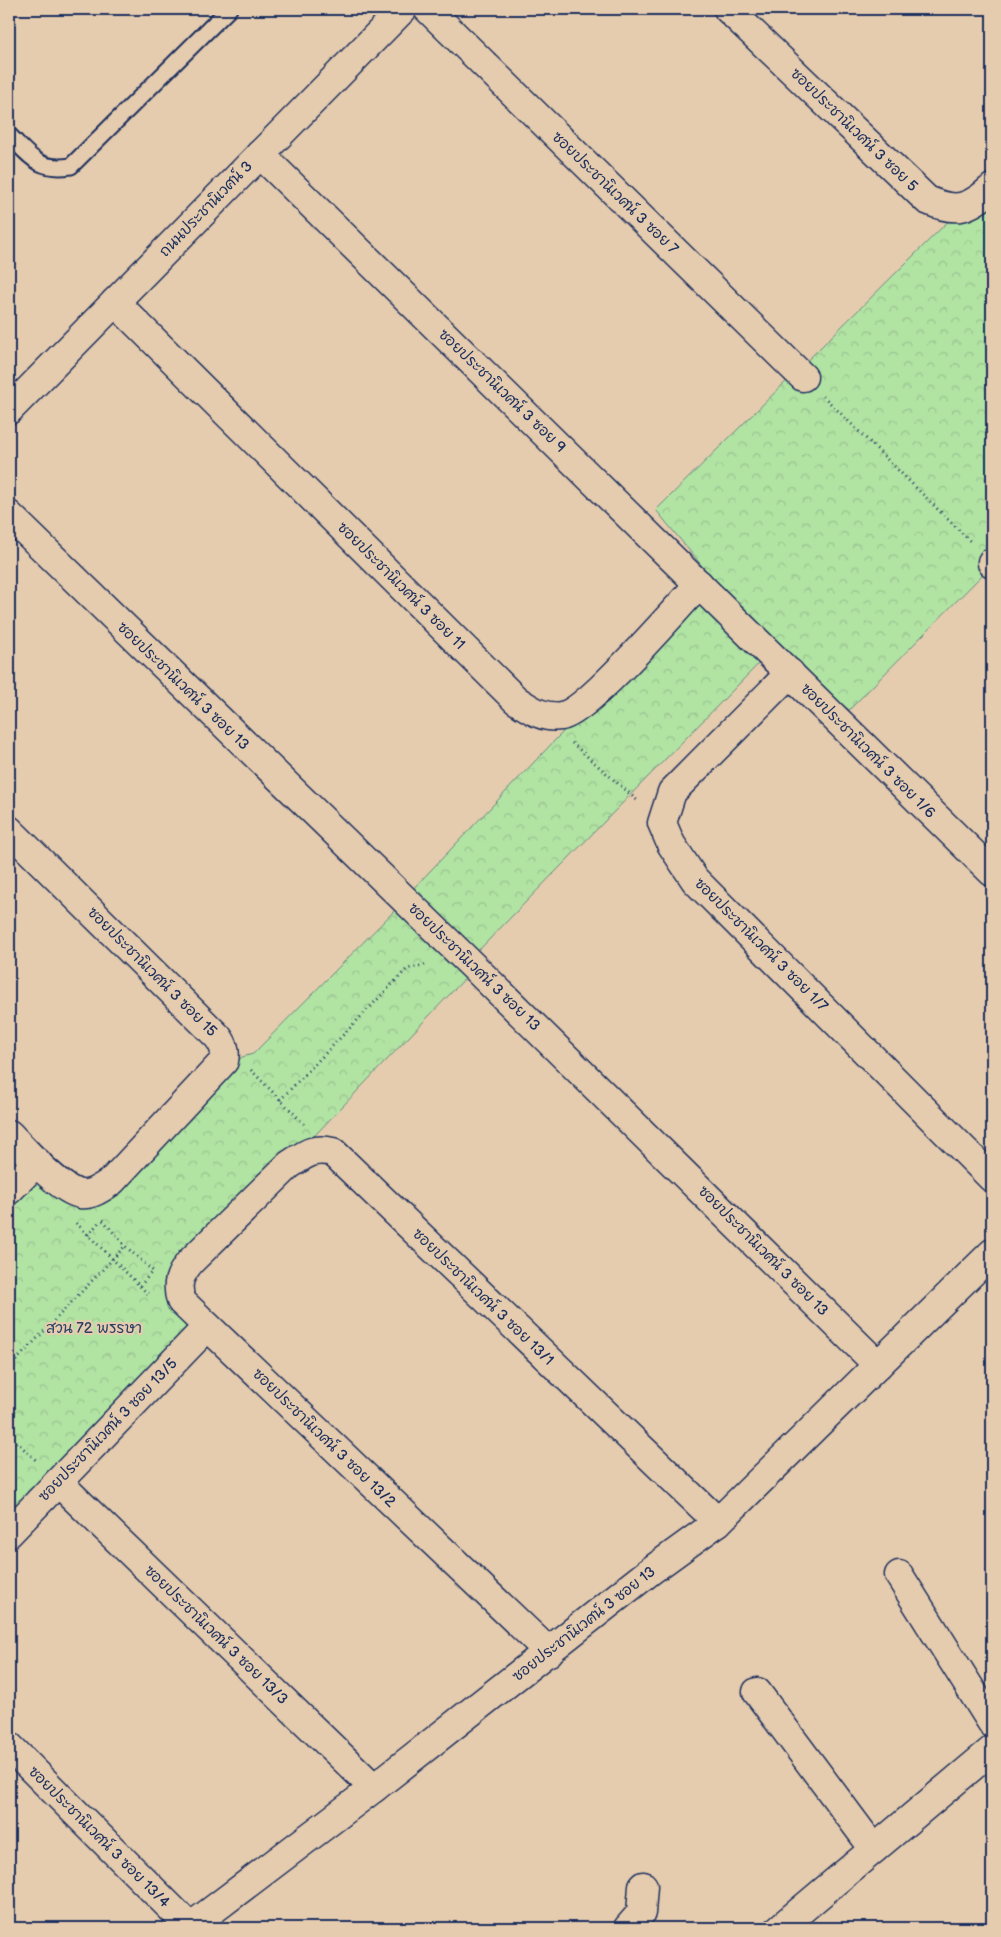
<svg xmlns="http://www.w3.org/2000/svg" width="1001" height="1937" font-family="'Balsamiq Sans','Playpen Sans Thai',sans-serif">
<defs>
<pattern id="park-crowns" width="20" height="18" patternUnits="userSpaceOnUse" patternTransform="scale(1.25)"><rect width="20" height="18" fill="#b1e3a3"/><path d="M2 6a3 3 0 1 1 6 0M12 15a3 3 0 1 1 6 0" fill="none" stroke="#98c38f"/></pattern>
</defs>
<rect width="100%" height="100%" fill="#e6ccae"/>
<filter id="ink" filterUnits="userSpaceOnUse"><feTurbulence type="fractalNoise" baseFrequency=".02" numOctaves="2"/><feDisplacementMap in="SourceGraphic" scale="10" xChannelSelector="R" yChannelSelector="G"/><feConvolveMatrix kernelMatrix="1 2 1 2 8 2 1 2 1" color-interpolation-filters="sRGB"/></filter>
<g filter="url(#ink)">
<g fill="url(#park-crowns)" stroke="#668980">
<path d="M992 178V565L849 710 774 648 474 955 409 893 711 577 656 510Z"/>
<path d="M402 903 473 970 317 1133 166 1284 213 1329 9 1533V1201L43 1165 90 1207 242 1057 253 1054Z"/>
</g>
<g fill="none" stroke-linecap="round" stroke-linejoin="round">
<defs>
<path id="lane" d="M9 135C31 157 38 171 71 166L229 9"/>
<g id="street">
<path d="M428 9 803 377"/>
<path d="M728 9 927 200C956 213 969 209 992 188"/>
<path d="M260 154 992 872"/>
<path d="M115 302 516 700C530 709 543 719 561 716 586 713 677 608 699 584"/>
<path d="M9 515 475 968 878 1365"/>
<path d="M992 562V563"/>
<path d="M790 673 672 792 662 823 671 844 695 880 992 1178"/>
<path d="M9 830 218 1037C224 1045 226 1051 224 1061L112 1181C103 1187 91 1196 80 1194 58 1189 25 1150 9 1134"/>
<path d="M9 1190 37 1162"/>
<path d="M58 1482 374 1788"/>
<path d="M9 1533 207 1327"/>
<path d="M899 1575 992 1723"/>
<path d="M549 1652 181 1301C176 1284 179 1276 190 1262L289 1165C306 1154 313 1147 333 1152L718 1522"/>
<path d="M757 1692 874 1849"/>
<path d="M9 1746 190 1927"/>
<path d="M189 1928 374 1788 649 1572 718 1522 992 1253"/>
<path d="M628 1928 641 1913 643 1886"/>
<path d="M780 1928 992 1750"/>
</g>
<path id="secondary" d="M9 410 403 9"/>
</defs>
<use href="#lane" stroke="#1b2f5e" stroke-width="19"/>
<use href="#street" stroke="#1b2f5e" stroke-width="31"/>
<use href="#secondary" stroke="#1b2f5e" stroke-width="31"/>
<g stroke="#1b2f5e" stroke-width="3" stroke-dasharray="1 4" stroke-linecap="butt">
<path d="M823 396 972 543"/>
<path d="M572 743 639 802"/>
<path d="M251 1070 304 1124"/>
<path d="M280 1100 407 969 428 964"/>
<path d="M103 1220 125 1246 153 1271"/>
<path d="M76 1223 150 1296"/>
<path d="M9 1225 14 1219"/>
<path d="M88 1235 100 1221"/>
<path d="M140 1286 151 1273"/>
<path d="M9 1368 125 1246"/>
<path d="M9 1392 11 1397 9 1413"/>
<path d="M9 1435 38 1462"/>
</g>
<use href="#lane" stroke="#e6ccae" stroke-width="15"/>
<use href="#street" stroke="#e6ccae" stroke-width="28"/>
<use href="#secondary" stroke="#e6ccae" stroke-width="28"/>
</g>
</g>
<g text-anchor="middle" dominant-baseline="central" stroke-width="4.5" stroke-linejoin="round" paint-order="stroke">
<g font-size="15" fill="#1b2f5e" stroke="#e6ccae">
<text transform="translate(854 130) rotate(44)">ซอยประชานิเวศน์ 3 ซอย 5</text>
<text transform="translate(615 193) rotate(44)">ซอยประชานิเวศน์ 3 ซอย 7</text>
<text transform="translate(206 209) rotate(-46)">ถนนประชานิเวศน์ 3</text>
<text transform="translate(502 391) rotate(44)">ซอยประชานิเวศน์ 3 ซอย 9</text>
<text transform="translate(401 586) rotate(45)">ซอยประชานิเวศน์ 3 ซอย 11</text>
<text transform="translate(183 686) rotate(44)">ซอยประชานิเวศน์ 3 ซอย 13</text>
<text transform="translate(868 751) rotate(45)">ซอยประชานิเวศน์ 3 ซอย 1/6</text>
<text transform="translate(761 945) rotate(45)">ซอยประชานิเวศน์ 3 ซอย 1/7</text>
<text transform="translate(474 967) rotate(44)">ซอยประชานิเวศน์ 3 ซอย 13</text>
<text transform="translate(152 972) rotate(45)">ซอยประชานิเวศน์ 3 ซอย 15</text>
<text transform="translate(763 1251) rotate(45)">ซอยประชานิเวศน์ 3 ซอย 13</text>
<text transform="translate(483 1297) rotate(44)">ซอยประชานิเวศน์ 3 ซอย 13/1</text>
<text transform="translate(108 1430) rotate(-46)">ซอยประชานิเวศน์ 3 ซอย 13/5</text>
<text transform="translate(324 1438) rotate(44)">ซอยประชานิเวศน์ 3 ซอย 13/2</text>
<text transform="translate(584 1624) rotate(-38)">ซอยประชานิเวศน์ 3 ซอย 13</text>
<text transform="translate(216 1635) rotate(44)">ซอยประชานิเวศน์ 3 ซอย 13/3</text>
<text transform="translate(99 1837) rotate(45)">ซอยประชานิเวศน์ 3 ซอย 13/4</text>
</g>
<g font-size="15" fill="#2a4165" stroke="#e6ccae">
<text x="94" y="1328">สวน 72 พรรษา</text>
</g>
</g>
<rect width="1001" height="1937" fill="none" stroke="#e6ccae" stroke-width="30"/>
<rect x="15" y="15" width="971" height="1907" fill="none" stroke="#1b2f5e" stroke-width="2" filter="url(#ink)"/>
</svg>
